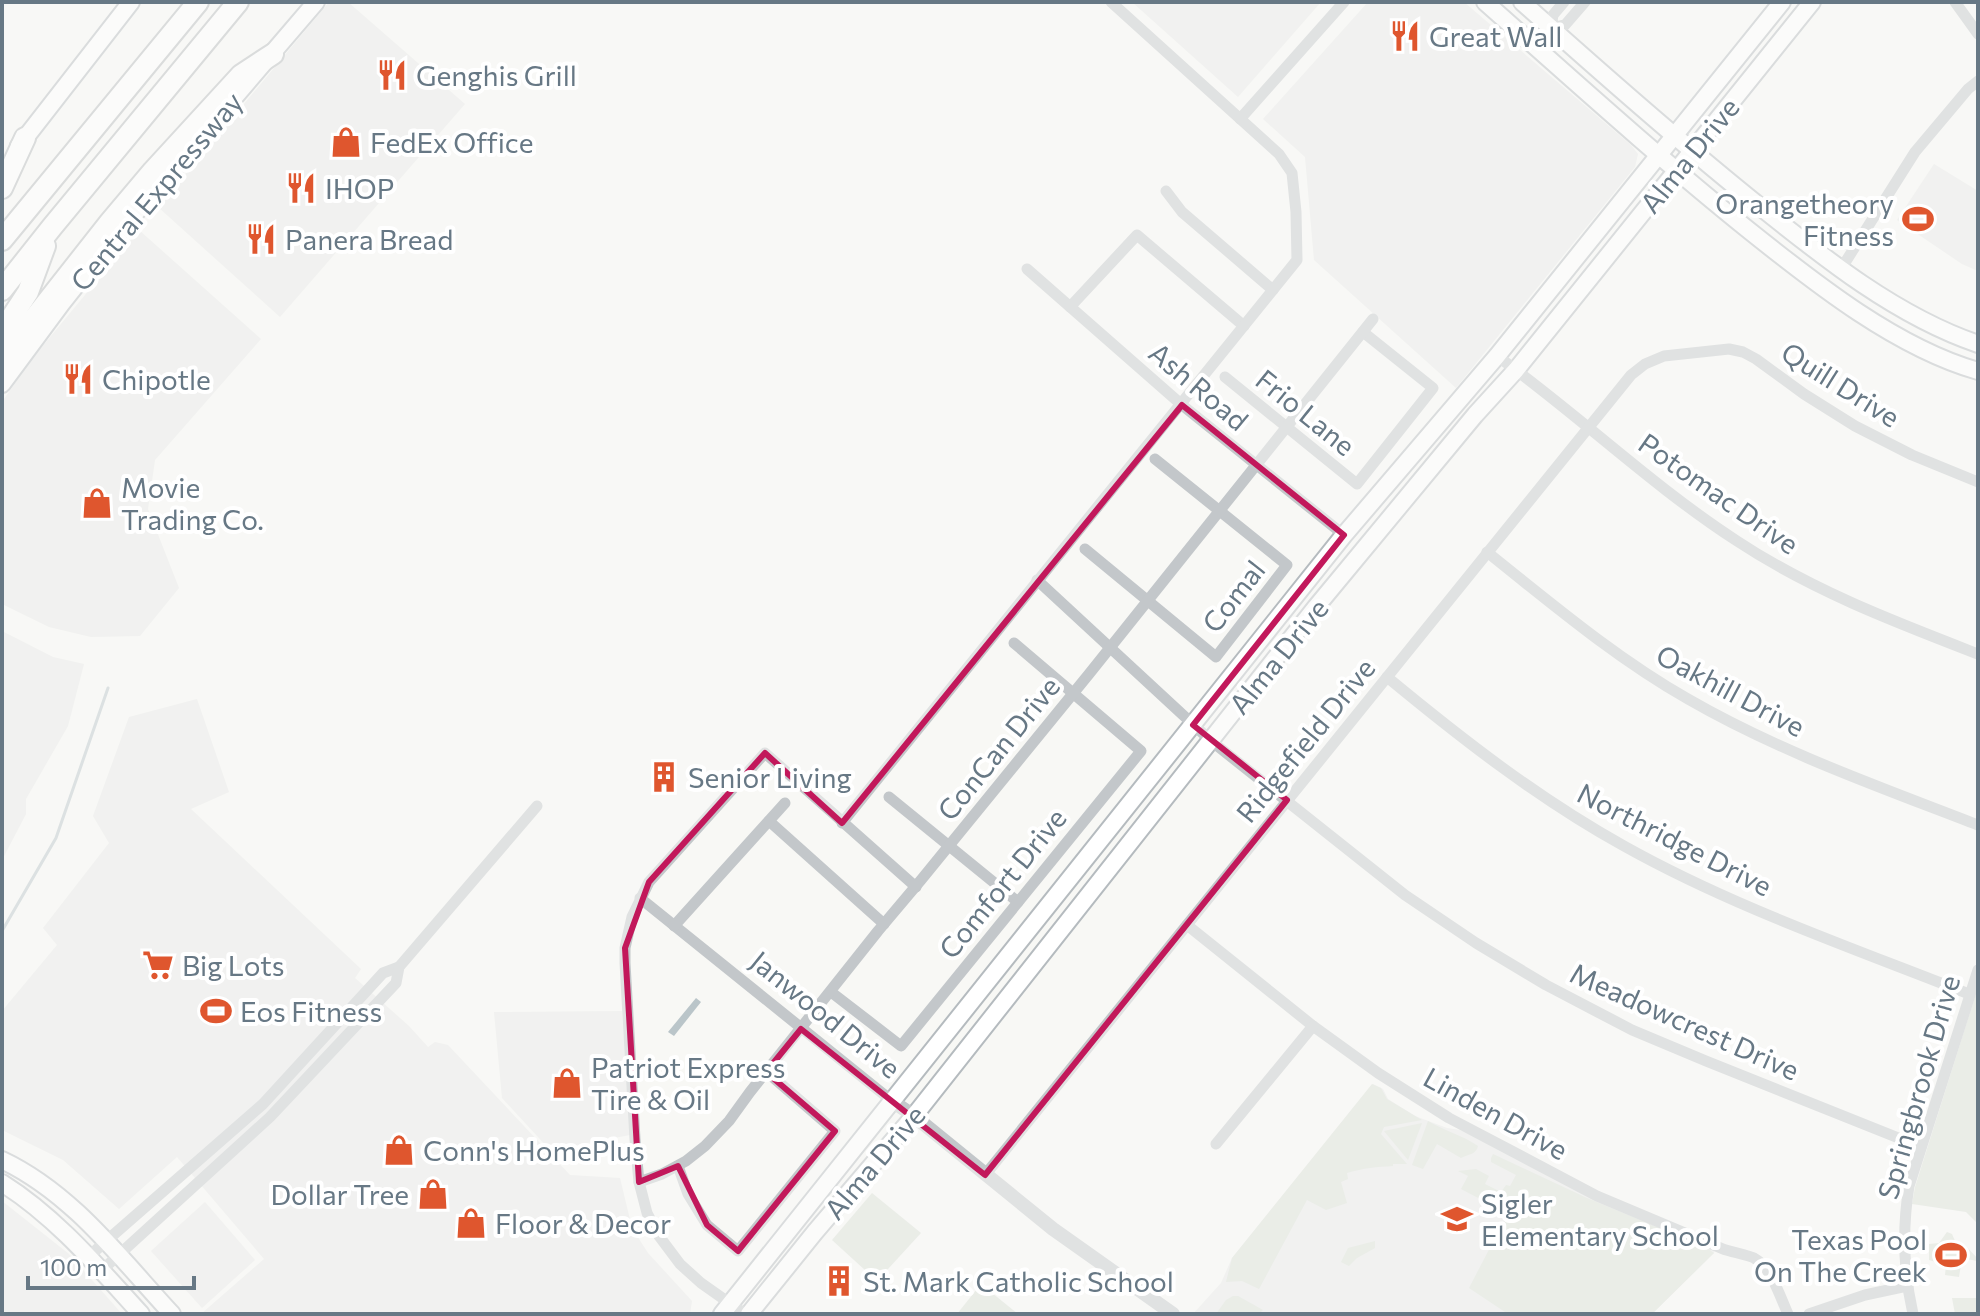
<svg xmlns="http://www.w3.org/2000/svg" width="1980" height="1316" font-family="Commissioner,sans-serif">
<rect width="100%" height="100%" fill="#f8f8f5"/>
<g fill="#e8e9e8">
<path d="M329 2H348L465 104 280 317 158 207Z"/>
<path d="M1132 2H1321L1238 97Z"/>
<path d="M1368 2H1464L1631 145 1638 154 1635 167 1456 388 1314 260 1305 157 1263 119Z"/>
<path d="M1934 164 1978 191V271L1962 264 1897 220Z"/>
<path d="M139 230 261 339 155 460 148 509 179 588 140 636 91 637 49 627 2 604V402L31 360Z"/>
<path d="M2 631 53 657 84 664 68 726 26 799V814L2 860Z"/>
<path d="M197 699 229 792 191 809 361 969 355 978 409 1026 428 1047 435 1042 448 1045 570 1175 620 1178 632 1228 648 1253 692 1301 690 1314H201L264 1259 177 1157 119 1209 63 1160 2 1130V1011L57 945 43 928 109 843 93 816 129 717Z"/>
<path d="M622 1011 630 1135 550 1150 502 1098 494 1012Z"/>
<path d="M1373 1084 1383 1089 1388 1099 1415 1116 1447 1128 1460 1130 1715 1248 1714 1253 1652 1314H1193L1221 1283 1232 1258Z"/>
<path d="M2 1201 69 1254 122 1314H2Z"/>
<path d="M205 1202 255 1260 202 1308 151 1251Z"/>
</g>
<g fill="#d9dfd6">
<path d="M1978 987V1224L1966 1212 1912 1204 1915 1187Z"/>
<path d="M1372 1084 1381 1088 1387 1099 1422 1120 1384 1127 1381 1134 1407 1164H1393V1166C1376 1167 1364 1168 1347 1173L1348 1179 1341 1182 1347 1203 1326 1210 1307 1200 1259 1289 1242 1281 1226 1282 1232 1258Z"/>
<path d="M1428 1121C1445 1131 1462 1135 1478 1146 1476 1155 1468 1154 1461 1158L1437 1144 1423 1169 1412 1165Z"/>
<path d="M1422 1123 1408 1160 1384 1131Z"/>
<path d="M1493 1154 1587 1198 1704 1246 1714 1253 1652 1314H1508L1469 1288 1507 1215 1505 1212 1461 1189 1468 1176 1458 1171 1476 1169 1489 1176 1485 1184 1501 1192 1506 1185 1510 1186 1516 1175 1491 1162V1158Z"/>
<path d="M872 1193 921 1233 877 1281 832 1240Z"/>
<path d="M1947 1232 1952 1234 1958 1248 1965 1245 1978 1259 1977 1261 1962 1258 1959 1277 1945 1275 1946 1265 1929 1260V1244L1939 1243Z"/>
<path d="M1375 1241V1248L1357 1258 1349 1266 1341 1262 1348 1248Z"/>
<path d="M981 1284 1018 1314H957Z"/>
<path d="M1233 1296H1238L1263 1310 1259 1314H1216L1226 1300Z"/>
<path d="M1952 1298H1978V1314H1955Z"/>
</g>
<path fill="#bac5c9" d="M696 998 701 1002 674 1036 668 1032Z"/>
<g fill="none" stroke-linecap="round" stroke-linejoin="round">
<path stroke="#bac5c9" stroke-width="3" d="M2 931 56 838 108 688"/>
<defs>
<g id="secondary">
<path d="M1485 2C1573 80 1660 159 1751 232 1816 284 1897 348 1978 371"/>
<path d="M1522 2C1599 71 1677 140 1758 205 1824 258 1896 316 1978 344"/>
<path d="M19 146 131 2"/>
<path d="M2 384 62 303 108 245 316 2"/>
<path d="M2 1160C72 1193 120 1258 172 1314"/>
<path d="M2 1183C56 1217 98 1267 141 1314"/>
<path d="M722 1314 1344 535 1497 356 1782 2"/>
<path d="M749 1314 815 1232 914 1116 1316 607 1475 415 1516 370 1812 2"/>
</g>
<g id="motorway">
<path d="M2 188 25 138"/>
<path d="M2 240 198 2"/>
<path d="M2 290 52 227 238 2"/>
<path d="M2 332 28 292 45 246"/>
<path d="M2 359 110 222 153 171 241 75 273 54"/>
</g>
</defs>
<use href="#secondary" stroke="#b5bbbf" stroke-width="20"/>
<use href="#motorway" stroke="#b6babc" stroke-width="24"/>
<g stroke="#c3c7ca" stroke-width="11">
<path d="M1564 2 1553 15 1551 28 1565 25 1585 2"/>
<path d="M1955 2 1978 34"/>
<path d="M1240 119 1344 2"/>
<path d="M1166 191 1182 212 1273 290"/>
<path d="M1027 269 1182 405 1344 535"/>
<path d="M1841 269 1915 152 1968 89 1978 81"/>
<path d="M1070 307 1137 235 1244 326"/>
<path d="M1497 356C1579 415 1652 486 1737 541 1811 590 1895 622 1978 654"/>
<path d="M1225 377 1357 484 1433 388 1363 332"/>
<path d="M1085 549 1216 657 1287 565 1155 459"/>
<path d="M1487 552C1552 604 1616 658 1688 699 1780 752 1880 787 1978 825"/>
<path d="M1037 580 1210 740 1405 895 1476 943 1546 985 1632 1030 1706 1061 1921 1147"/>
<path d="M1387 677C1462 739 1539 799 1624 846 1733 907 1853 948 1969 994"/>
<path d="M889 797 1018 902"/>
<path d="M769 821 884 924"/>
<path d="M842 823 1297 260 1296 212 1292 173 1279 154 1111 2"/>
<path d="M640 898 892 1101"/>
<path d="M1187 925 1313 1026 1378 1073 1449 1118 1597 1196 1723 1249C1728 1251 1751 1256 1754 1258 1772 1268 1780 1297 1788 1314"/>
<path d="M674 926 785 803"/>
<path d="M831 992 901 1046 1141 751 1014 643"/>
<path d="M1216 1144 1313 1026"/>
<path d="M678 1166 688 1194 707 1225 738 1251 835 1131 767 1072"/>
<path d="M985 1175 1631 375 1645 364 1664 356 1729 349 1743 352 1756 359 1804 394 1855 426 1912 455 1978 482"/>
<path d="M639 1182 662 1174 686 1161 705 1146 729 1121 750 1092 878 931 921 880 1089 674 1373 319"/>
<path d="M88 1257 263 1104 383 973 399 967"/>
<path d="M101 1271 270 1117 396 983 399 967 537 806"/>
<path d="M745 1314 701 1283 680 1264 659 1236 647 1213 639 1182 635 1139 625 963V948L632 917 649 882 765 753 916 887"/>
<path d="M1809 1314 1865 1295 1907 1286"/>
<path d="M1913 1314C1903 1270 1902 1230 1909 1186L1978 970"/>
</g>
<path stroke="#c3c7ca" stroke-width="14" d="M892 1101 914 1116 1053 1229 1173 1314"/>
<use href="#secondary" stroke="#fff" stroke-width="16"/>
<use href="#motorway" stroke="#fff" stroke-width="20"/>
</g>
<path d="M0 0H1980V1316H0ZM1182 405 1344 535 1193 725 1287 800 985 1175 801 1029 766 1072 835 1131 738 1251 707 1225 678 1166 639 1182 625 948 649 882 765 753 842 823Z" fill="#f8f8f5" fill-opacity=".55" fill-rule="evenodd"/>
<path fill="none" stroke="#c2185b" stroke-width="6" stroke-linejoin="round" d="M1182 405 1344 535 1193 725 1287 800 985 1175 801 1029 766 1072 835 1131 738 1251 707 1225 678 1166 639 1182 625 948 649 882 765 753 842 823Z"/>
<defs>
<symbol id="restaurant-bare" viewBox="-9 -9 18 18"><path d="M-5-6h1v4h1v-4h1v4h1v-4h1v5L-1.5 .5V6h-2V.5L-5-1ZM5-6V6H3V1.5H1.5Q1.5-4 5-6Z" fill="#df562e" stroke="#fff" stroke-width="2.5" paint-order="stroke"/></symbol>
<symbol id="shop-bare" viewBox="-9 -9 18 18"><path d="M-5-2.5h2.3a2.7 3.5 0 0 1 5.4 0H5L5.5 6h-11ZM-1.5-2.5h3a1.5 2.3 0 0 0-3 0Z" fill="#df562e" stroke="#fff" stroke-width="2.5" paint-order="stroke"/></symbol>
<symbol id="stadium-bare" viewBox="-9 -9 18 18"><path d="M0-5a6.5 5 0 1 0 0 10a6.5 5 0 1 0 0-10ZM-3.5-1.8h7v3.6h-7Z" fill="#df562e" stroke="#fff" stroke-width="2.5" paint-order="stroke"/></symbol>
<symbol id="building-bare" viewBox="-9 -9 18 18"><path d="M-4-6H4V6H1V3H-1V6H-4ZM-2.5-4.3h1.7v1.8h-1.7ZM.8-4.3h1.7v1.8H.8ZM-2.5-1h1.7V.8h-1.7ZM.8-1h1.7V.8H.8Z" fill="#df562e" stroke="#fff" stroke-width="2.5" paint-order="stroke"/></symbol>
<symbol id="supermarket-bare" viewBox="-9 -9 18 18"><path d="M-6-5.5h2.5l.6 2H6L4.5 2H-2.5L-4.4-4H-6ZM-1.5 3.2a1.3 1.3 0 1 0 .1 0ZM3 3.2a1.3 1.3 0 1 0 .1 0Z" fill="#df562e" stroke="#fff" stroke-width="2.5" paint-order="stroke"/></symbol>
<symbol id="school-bare" viewBox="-9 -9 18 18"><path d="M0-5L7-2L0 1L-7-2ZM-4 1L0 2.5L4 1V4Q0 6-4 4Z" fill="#df562e" stroke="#fff" stroke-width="2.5" paint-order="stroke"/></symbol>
</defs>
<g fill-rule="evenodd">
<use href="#restaurant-bare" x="1383" y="14" width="44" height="44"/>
<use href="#restaurant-bare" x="370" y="53" width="44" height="44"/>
<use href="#shop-bare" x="324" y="120" width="44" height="44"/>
<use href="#restaurant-bare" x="279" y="166" width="44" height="44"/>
<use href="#stadium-bare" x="1896" y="197" width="44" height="44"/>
<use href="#restaurant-bare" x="239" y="217" width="44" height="44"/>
<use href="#restaurant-bare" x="56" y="357" width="44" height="44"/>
<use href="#shop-bare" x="75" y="481" width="44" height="44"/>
<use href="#building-bare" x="642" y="755" width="44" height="44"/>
<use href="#supermarket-bare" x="136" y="943" width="44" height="44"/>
<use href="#stadium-bare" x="194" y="989" width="44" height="44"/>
<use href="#shop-bare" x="545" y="1061" width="44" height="44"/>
<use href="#shop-bare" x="377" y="1128" width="44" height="44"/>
<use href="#shop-bare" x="411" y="1172" width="44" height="44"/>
<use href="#school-bare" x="1435" y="1197" width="44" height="44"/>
<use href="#shop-bare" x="449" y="1201" width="44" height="44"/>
<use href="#stadium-bare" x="1929" y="1233" width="44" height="44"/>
<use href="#building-bare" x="817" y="1259" width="44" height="44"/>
</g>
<g text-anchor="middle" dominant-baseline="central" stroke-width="8" stroke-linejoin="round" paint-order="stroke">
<g font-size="28" fill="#677885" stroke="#fff" text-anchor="start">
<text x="1429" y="36">Great Wall</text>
<text x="416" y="75">Genghis Grill</text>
<text x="370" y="142">FedEx Office</text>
<text x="325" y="188">IHOP</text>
<text x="1894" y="203" text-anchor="end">Orangetheory<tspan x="1894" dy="32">Fitness</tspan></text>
<text x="285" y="239">Panera Bread</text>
<text x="102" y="379">Chipotle</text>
<text x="121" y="487">Movie<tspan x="121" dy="32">Trading Co.</tspan></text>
<text x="688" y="777">Senior Living</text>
<text x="182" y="965">Big Lots</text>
<text x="240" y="1011">Eos Fitness</text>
<text x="591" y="1067">Patriot Express<tspan x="591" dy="32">Tire &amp; Oil</tspan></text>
<text x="423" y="1150">Conn's HomePlus</text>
<text x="409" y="1194" text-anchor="end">Dollar Tree</text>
<text x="1481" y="1203">Sigler<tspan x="1481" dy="32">Elementary School</tspan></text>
<text x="495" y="1223">Floor &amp; Decor</text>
<text x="1927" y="1239" text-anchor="end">Texas Pool<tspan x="1927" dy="32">On The Creek</tspan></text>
<text x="863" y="1281">St. Mark Catholic School</text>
</g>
<g font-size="28" fill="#677885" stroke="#fff">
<text transform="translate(1689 155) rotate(-51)">Alma Drive</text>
<text transform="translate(156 191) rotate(-50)">Central Expressway</text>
<text transform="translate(1841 384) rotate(32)">Quill Drive</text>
<text transform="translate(1199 386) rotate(40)">Ash Road</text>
<text transform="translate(1306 412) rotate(39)">Frio Lane</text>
<text transform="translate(1719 493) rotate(35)">Potomac Drive</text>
<text transform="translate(1233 596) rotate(-52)">Comal</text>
<text transform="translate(1278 656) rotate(-51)">Alma Drive</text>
<text transform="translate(1731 690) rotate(28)">Oakhill Drive</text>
<text transform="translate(1305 740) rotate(-51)">Ridgefield Drive</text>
<text transform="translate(998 748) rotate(-51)">ConCan Drive</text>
<text transform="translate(1675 839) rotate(27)">Northridge Drive</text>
<text transform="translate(1002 883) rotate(-51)">Comfort Drive</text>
<text transform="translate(826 1014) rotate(39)">Janwood Drive</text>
<text transform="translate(1685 1021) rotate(24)">Meadowcrest Drive</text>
<text transform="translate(1918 1087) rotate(-74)">Springbrook Drive</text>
<text transform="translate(1496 1113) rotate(29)">Linden Drive</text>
<text transform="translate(874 1162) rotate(-50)">Alma Drive</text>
</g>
</g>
<rect width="1980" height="1316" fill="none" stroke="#677885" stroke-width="8"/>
<path d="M28 1276v12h166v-12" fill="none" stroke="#677885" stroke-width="4"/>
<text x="40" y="1276" font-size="24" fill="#677885" stroke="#ffffff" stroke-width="6" paint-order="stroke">100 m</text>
</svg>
